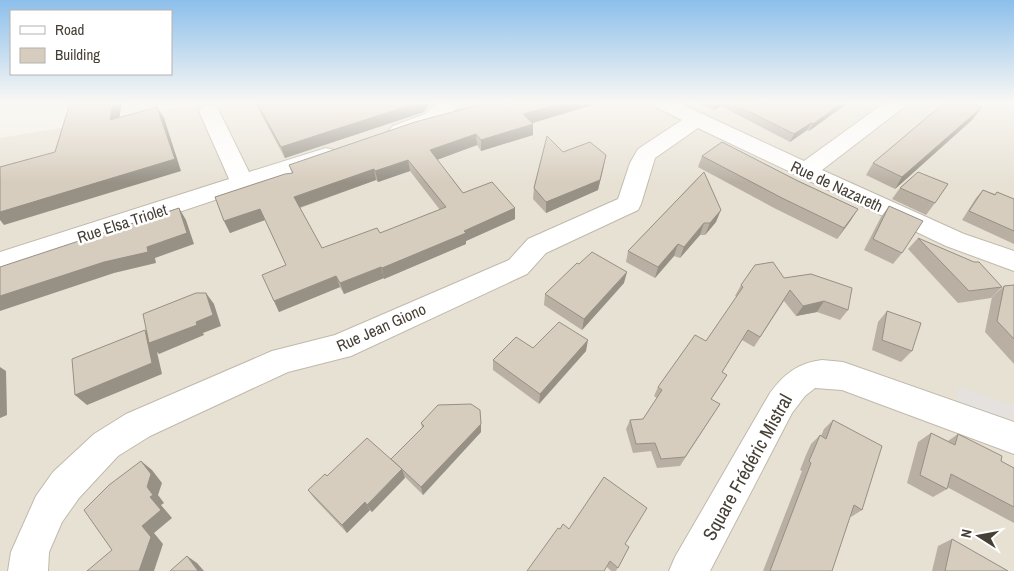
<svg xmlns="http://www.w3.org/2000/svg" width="1014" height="571" font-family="'Archivo Narrow',sans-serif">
<rect width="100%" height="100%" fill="#f3efe6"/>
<path fill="#e7e1d4" d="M194 103H1014V571H0V138L194 106Z"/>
<path fill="#e4e1de" d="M958 386 1014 406V427L956 405Z"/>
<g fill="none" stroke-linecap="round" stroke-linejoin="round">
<defs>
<g id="street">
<path d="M439 103H461C450 119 412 139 393 134L389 130 393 126 425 114Z"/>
<path d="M653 103H679L804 161 884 103H907L904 107 822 170 964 234 1014 251V271L946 246 698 128 655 158 641 204 638 210 546 253 527 274 351 356 288 372 150 436 118 456 79 498 62 522 49 552 48 571H8L11 552 36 496 53 472 94 434 126 414 272 351 335 335 509 260 528 239 618 199 630 163 638 149 682 120 656 107Z"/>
<path d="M209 105 216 107 219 111 249 172 326 148 334 150 337 155 334 160 0 272V252L229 179 199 111 202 107Z"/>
<path d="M822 360 843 362 1014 422V454L842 390 815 388 805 396 792 413 710 571H669L675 557 770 393C784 374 798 363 822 360Z"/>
</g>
</defs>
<use href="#street" stroke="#c1b9ab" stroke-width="2"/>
<use href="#street" fill="#fff" fill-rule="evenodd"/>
</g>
<g fill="#b9b0a3" fill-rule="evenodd">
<path d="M255 103H322L424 112 285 158Z"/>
<path d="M698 103H848L809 131 807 130 790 142 721 106 714 110Z"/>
<path d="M973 119 895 189 866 175 873 163Z"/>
<path d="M532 123 533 135 481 151 477 145 437 160 463 193 515 208V219L466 241V244L384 279V278L344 294 340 287 279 312 274 301 286 265 265 220 230 233 224 221 292 173 289 165ZM410 171 440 210 380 233 322 248 300 208 376 180 378 182Z"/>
<path d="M563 152 604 166 598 190 546 213 533 199 534 188Z"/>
<path d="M702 156 851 220 837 239 776 209 698 167Z"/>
<path d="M704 172 716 222 705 235H700L680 258 674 256 655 278 626 262 628 251Z"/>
<path d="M900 188 935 203 926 215 892 199Z"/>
<path d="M983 190 995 194 997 192 1014 199V244L962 220 976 198Z"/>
<path d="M889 206 902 253 893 264 864 250 881 217Z"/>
<path d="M918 238 1002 287 991 298 958 303 908 249Z"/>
<path d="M579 264 624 283 582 330 544 305 545 294Z"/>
<path d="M784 278 848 310 840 320 817 312 796 316 784 301 754 347 742 340 722 372 721 384 711 399 720 404 680 466 657 468 651 451 633 453 626 429 630 420 643 419 657 398 654 396 658 387 706 341 737 297 735 296 741 285Z"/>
<path d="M1014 285V364L985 332 992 297 1004 286Z"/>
<path d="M887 311 912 351 901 362 872 350 878 322Z"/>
<path d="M533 348 586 351 539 404 493 370V360Z"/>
<path d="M480 410 481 432 423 495 405 477 372 512 370 510 347 533 314 498 308 490 327 476 391 460 422 428 421 423Z"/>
<path d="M833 420 862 510 851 517 850 516 832 571H763L802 471 800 470 806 455 811 444 820 435 821 436 824 429Z"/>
<path d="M931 433 948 441 958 434 1001 461 1014 468V523L947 487V489L933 497 907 483 918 442Z"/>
<path d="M569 529 625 544 629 547 616 571H611Z"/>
<path d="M952 539 1008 571H932L938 546Z"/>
</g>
<g fill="#969085">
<path d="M113 103H122L117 131 110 120Z"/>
<path d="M417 103H430L424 112 285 158 281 147Z"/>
<path d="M563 103H599L523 126V114Z"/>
<path d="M716 103H722L721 106 714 110Z"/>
<path d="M842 103H848L809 131 813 124Z"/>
<path d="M157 107 164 118 181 171 4 225 0 220V212Z"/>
<path d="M982 107 973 119 895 189 902 177Z"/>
<path d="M811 123 807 130 790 142 794 134Z"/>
<path d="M533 124V135L481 151V140Z"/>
<path d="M476 134 477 145 431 162 430 150Z"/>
<path d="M606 155 598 190 546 213V202Z"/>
<path d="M408 160 410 171 378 182 375 171Z"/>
<path d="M374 169 376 180 298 208 294 197Z"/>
<path d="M179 208 186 220 194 244 155 258 156 263 114 273 0 311V296L147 247Z"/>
<path d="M515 208V219L466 241V244L384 279 382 268Z"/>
<path d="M260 209 265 220 230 233 224 221Z"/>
<path d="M858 209 851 220 837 239 844 228Z"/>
<path d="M721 210 716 222 705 235 710 223Z"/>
<path d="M704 223 700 235 680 258 684 247Z"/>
<path d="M678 244 674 256 655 278 658 267Z"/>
<path d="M381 267 384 278 344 294 340 283Z"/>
<path d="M627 272 624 283 582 330 584 319Z"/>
<path d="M336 276 340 287 279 312 274 301Z"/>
<path d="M206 293 214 304 221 326 203 333 204 335 159 354 157 352 162 374 87 405 75 395 145 330 155 341 196 322Z"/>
<path d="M824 301 817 312 796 316 803 306Z"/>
<path d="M588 340 586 351 539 404 540 394Z"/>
<path d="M0 367 6 371 7 415 0 418Z"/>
<path d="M481 424V432L423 495 421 487Z"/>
<path d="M141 461 152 470 162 483 158 495 164 503 161 505 172 518 154 533 163 544 154 571H139L142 526 150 497Z"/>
<path d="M402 469 405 478 372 512 367 505Z"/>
<path d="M365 502 370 510 347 533 342 525Z"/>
<path d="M187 556 197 563 204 571H198Z"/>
</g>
<g fill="#d7cdbe" stroke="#969085" fill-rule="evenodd">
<path d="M70 103H113L110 120 157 107 175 159 0 212V167L55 152Z"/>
<path d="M257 103H417L281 147Z"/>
<path d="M486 103H563L523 114 533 124 481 140 476 134 430 150 463 193 492 182 515 208 464 231 466 233 382 268 381 267 340 283 336 276 274 301 262 275 286 265 260 209 224 221 215 197 285 174 293 173 289 165 415 122ZM408 160 446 207 380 233 377 228 322 248 294 197 374 169 375 171Z"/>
<path d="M732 103H842L813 124 811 123 794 134Z"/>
<path d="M944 103H970L982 107 902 177 873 163Z"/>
<path d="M547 136 563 152 590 142 606 155 600 180 546 202 534 188Z"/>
<path d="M722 142 798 181 858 209 844 228 782 198 702 156Z"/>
<path d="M704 172 721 210 710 223H704L684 247 678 244 658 267 628 251Z"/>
<path d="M918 172 948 184 935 203 900 188Z"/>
<path d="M983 190 995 195 997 192 1014 199V231L969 211Z"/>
<path d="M889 206 923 221 902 253 873 239Z"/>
<path d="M179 208 187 233 147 247 148 252 104 262 0 296V267Z"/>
<path d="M918 238 974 262H979L1002 287 969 291Z"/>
<path d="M592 252 627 272 584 319 545 294 577 263 579 264Z"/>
<path d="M773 262 784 278 811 274 852 288 848 310 824 301 803 306 790 290 760 337 748 330 722 372 727 375 711 399 720 404 685 457 661 459 655 443 636 444 630 420 643 419 662 390 658 387 695 335 706 341 743 287 741 285 755 265Z"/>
<path d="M1014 285V339L997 321 1004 286Z"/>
<path d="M196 293H206L213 315 196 322 197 325 149 343 143 314Z"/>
<path d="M887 311 921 323 912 351 882 340Z"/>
<path d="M559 322 588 340 540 394 493 360 516 337 533 348Z"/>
<path d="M145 330 152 363 75 395 72 359Z"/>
<path d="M471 404 480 410 481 424 421 487 391 459 424 426 421 423 438 405Z"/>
<path d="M833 420 882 446 862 510 854 505 832 571H770L811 463 809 461 815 447 820 435 826 439Z"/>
<path d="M931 433 955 445 958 434 1002 456 1001 461 1014 468V507L951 474 947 489 920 475Z"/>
<path d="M367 438 402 469 367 505 365 502 342 525 308 490 325 474 327 476Z"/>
<path d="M141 461 151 474 147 487 153 495 150 497 161 510 142 526 151 537 139 571H87L112 550 84 510 109 485Z"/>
<path d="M604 477 647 508 625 544 629 547 618 568 610 561 604 571H527L558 528 560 529 563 524 569 529Z"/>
<path d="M952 539 1008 571H945Z"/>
<path d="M187 556 198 571H170Z"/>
</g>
<linearGradient id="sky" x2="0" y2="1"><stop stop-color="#8cbfeb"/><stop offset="0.56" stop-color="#faf8f4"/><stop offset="1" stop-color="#faf8f4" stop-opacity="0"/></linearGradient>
<rect width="1014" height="183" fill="url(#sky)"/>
<g text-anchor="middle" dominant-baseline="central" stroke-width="5" stroke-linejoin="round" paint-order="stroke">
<g font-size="16" fill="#453f35" stroke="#fff">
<text transform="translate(837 186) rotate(25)">Rue de Nazareth</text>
<text transform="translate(122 223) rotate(-18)">Rue Elsa Triolet</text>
<text transform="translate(381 327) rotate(-24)">Rue Jean Giono</text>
</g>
<g font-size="19" fill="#453f35" stroke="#fff">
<text transform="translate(747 467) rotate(-61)">Square Frédéric Mistral</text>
</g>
</g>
<rect x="10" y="10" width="162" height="65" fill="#ffffff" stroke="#b5b2ae"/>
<rect x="20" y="26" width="25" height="8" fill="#ffffff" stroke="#b5b2ae"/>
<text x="55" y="35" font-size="15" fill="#453f35">Road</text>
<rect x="20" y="48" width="25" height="15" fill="#d7cdbe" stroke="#b5b2ae"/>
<text x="55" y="60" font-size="15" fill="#453f35">Building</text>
<g transform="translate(979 536) rotate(281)" stroke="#ffffff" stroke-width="4" paint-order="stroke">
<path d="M0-4L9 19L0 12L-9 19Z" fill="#453f35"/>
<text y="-8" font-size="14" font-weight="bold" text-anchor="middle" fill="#453f35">N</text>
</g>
</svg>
